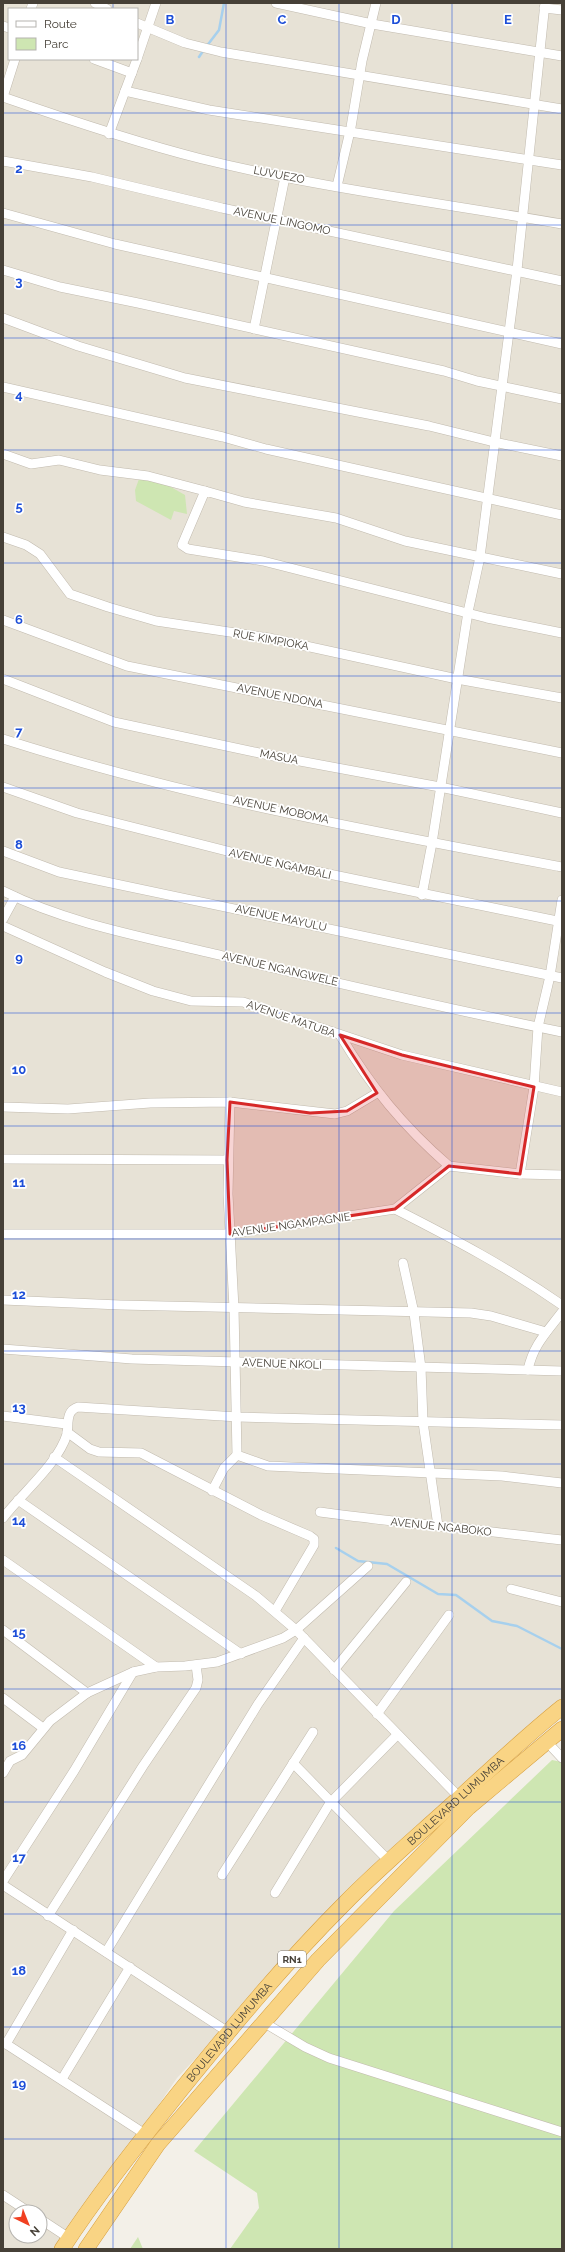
<svg xmlns="http://www.w3.org/2000/svg" width="565" height="2252" font-family="Raleway,sans-serif">
<rect width="100%" height="100%" fill="#f3f0e8"/>
<path fill="#e7e2d6" fill-rule="evenodd" d="M3 3H562V1699L361 1885 177 2078 60 2249H3ZM9 9H137V59H9ZM16 2212H40V2236H16Z"/>
<g fill="#cee6b2">
<path d="M139 479 162 482 185 495 187 514 174 511 171 520 136 501 135 490Z"/>
<path d="M552 1760 562 1762V2249H230L259 2208 257 2193 194 2151 394 1911Z"/>
<path d="M138 2237 143 2249H130Z"/>
</g>
<g fill="none" stroke-linecap="round" stroke-linejoin="round">
<g stroke="#a7d0ed" stroke-width="2.5">
<path d="M206 47 219 30 224 3"/>
<path d="M199 57 203 51"/>
<path d="M336 1548 358 1561 387 1564 438 1594 456 1595 492 1621 517 1626 562 1649"/>
</g>
<defs>
<g id="minor">
<path d="M95 3 107 9"/>
<path d="M276 3 372 24 562 56"/>
<path d="M544 8 562 10"/>
<path d="M31 9 33 3"/>
<path d="M137 23 185 43 221 52 562 109"/>
<path d="M3 26 9 28"/>
<path d="M15 59 3 97C69 120 134 142 202 159 320 188 442 203 562 224"/>
<path d="M94 59 132 73"/>
<path d="M137 59 156 3"/>
<path d="M125 91 209 110 562 165"/>
<path d="M109 134 137 59"/>
<path d="M3 161 92 177 222 208 562 281"/>
<path d="M337 186 351 127 362 61 376 3"/>
<path d="M3 213 115 244 562 344"/>
<path d="M3 270 60 287 138 303 444 371 477 381 562 399"/>
<path d="M3 318 78 346 185 378 429 426 494 442 562 456"/>
<path d="M254 329 285 177"/>
<path d="M3 387 223 437 266 449 562 515"/>
<path d="M3 454 31 464 59 460 100 470 148 476 205 491"/>
<path d="M3 537 26 545 40 554 70 594 108 607 156 621 269 638 457 679 562 698"/>
<path d="M562 574 405 541 336 518 244 502 205 491 182 545 188 549 263 561 487 618 562 633"/>
<path d="M3 620 127 666 562 753"/>
<path d="M3 679 114 722 278 757 440 787 562 813"/>
<path d="M3 739C185 797 374 832 562 867"/>
<path d="M3 787 77 813 266 861 562 922"/>
<path d="M3 851 59 872 562 978"/>
<path d="M3 891C71 925 150 938 223 956 336 983 449 1009 562 1032"/>
<path d="M422 895 432 843 468 612 480 557 517 270 545 3"/>
<path d="M3 919 15 897"/>
<path d="M3 926 105 972 153 991 191 1001 243 1002 402 1055 562 1092"/>
<path d="M340 1035C372 1088 402 1125 449 1166"/>
<path d="M230 1102 228 1194 234 1308 237 1455 268 1466 502 1476 562 1483"/>
<path d="M3 1107 68 1109 150 1103 230 1102 335 1114 347 1111 377 1093"/>
<path d="M3 1159 227 1160"/>
<path d="M520 1174 534 1087 538 1027 550 976 562 900"/>
<path d="M395 1209C454 1239 507 1267 562 1305"/>
<path d="M3 1234H230L395 1209 449 1166 520 1174 562 1175"/>
<path d="M403 1263 414 1313 421 1368 423 1422 438 1526"/>
<path d="M3 1300 120 1305 471 1313 491 1316 546 1332"/>
<path d="M3 1349 132 1359 562 1371"/>
<path d="M528 1370C533 1345 547 1332 562 1312"/>
<path d="M3 1416 66 1424"/>
<path d="M67 1432 90 1449 99 1452 141 1453 261 1515 310 1536 314 1539V1545L275 1611"/>
<path d="M54 1457 256 1596 296 1630 460 1798"/>
<path d="M212 1491 224 1468 237 1455"/>
<path d="M18 1500 241 1654"/>
<path d="M320 1512C401 1523 481 1530 562 1540"/>
<path d="M3 1518C22 1493 58 1464 67 1434 69 1425 65 1411 78 1407L238 1417 562 1425"/>
<path d="M3 1560 156 1667"/>
<path d="M511 1589 562 1602"/>
<path d="M3 1630 87 1693"/>
<path d="M334 1670 406 1582"/>
<path d="M3 1698 43 1728"/>
<path d="M377 1714 449 1615"/>
<path d="M547 1742 562 1758"/>
<path d="M293 1763 390 1862"/>
<path d="M3 1773 10 1761 22 1755 50 1721 87 1693 133 1672 156 1667 185 1666 217 1662 283 1638 296 1630 368 1566"/>
<path d="M222 1875 313 1732"/>
<path d="M3 1881 74 1771 133 1672"/>
<path d="M3 1885 228 2032"/>
<path d="M275 1893 330 1803 397 1735"/>
<path d="M48 1916 143 1766 196 1688 198 1680 196 1665"/>
<path d="M106 1952 258 1704 304 1638"/>
<path d="M263 2022 305 2047 329 2058 562 2132"/>
<path d="M3 2042 145 2134"/>
<path d="M6 2044 73 1930"/>
<path d="M62 2079 130 1967"/>
<path d="M3 2195 29 2212"/>
<path d="M40 2219 69 2238"/>
</g>
<g id="trunk">
<path id="s1" d="M62 2249C98 2194 139 2143 180 2091 232 2027 285 1963 344 1904 380 1867 421 1833 459 1798 493 1767 526 1736 562 1707"/>
<path d="M86 2249 158 2144 318 1960 469 1807 562 1729"/>
</g>
</defs>
<use href="#minor" stroke="#c1baae" stroke-width="10"/>
<use href="#trunk" stroke="#d79f3e" stroke-width="16"/>
<use href="#minor" stroke="#fff" stroke-width="9"/>
<use href="#trunk" stroke="#f9d484" stroke-width="15"/>
</g>
<path fill="#d62828" fill-opacity="0.2" stroke="#d62828" stroke-width="3" stroke-linejoin="round" d="M340 1035 402 1055 534 1087 520 1174 449 1166 395 1209 230 1234 227 1160 230 1102 310 1113 347 1111 377 1093Z"/>
<path fill="none" stroke="#1d4ed8" stroke-width="1" stroke-opacity="0.55" d="M113 3V9M226 3V2249M339 3V2249M452 3V2249M113 59V2249M3 113H562M3 225H562M3 338H562M3 450H562M3 563H562M3 676H562M3 788H562M3 901H562M3 1013H562M3 1126H562M3 1239H562M3 1351H562M3 1464H562M3 1576H562M3 1689H562M3 1802H562M3 1914H562M3 2027H562M3 2139H562"/>
<g text-anchor="middle" dominant-baseline="central" stroke-width="3.5" stroke-linejoin="round" paint-order="stroke">
<rect fill="#fff" stroke="#7e7973" stroke-width="1" x="278" y="1951" width="28" height="16" rx="3"/>
<g font-size="10" font-weight="bold" fill="#464037">
<text x="292" y="1959">RN1</text>
</g>
<g font-size="11" fill="#464037" stroke="#fff">
<text transform="translate(279 175) rotate(11)">LUVUEZO</text>
<text transform="translate(282 221) rotate(12)">AVENUE LINGOMO</text>
<text transform="translate(271 640) rotate(10)">RUE KIMPIOKA</text>
<text transform="translate(280 696) rotate(11)">AVENUE NDONA</text>
<text transform="translate(279 757) rotate(11)">MASUA</text>
<text transform="translate(281 810) rotate(12)">AVENUE MOBOMA</text>
<text transform="translate(280 864) rotate(13)">AVENUE NGAMBALI</text>
<text transform="translate(281 918) rotate(12)">AVENUE MAYULU</text>
<text transform="translate(280 969) rotate(13)">AVENUE NGANGWELE</text>
<text transform="translate(291 1019) rotate(19)">AVENUE MATUBA</text>
<text transform="translate(291 1225) rotate(-8)">AVENUE NGAMPAGNIE</text>
<text transform="translate(282 1364) rotate(2)">AVENUE NKOLI</text>
<text transform="translate(441 1527) rotate(6)">AVENUE NGABOKO</text>
<text stroke="none"><textPath href="#s1" startOffset="598">BOULEVARD LUMUMBA</textPath></text>
<text stroke="none"><textPath href="#s1" startOffset="274">BOULEVARD LUMUMBA</textPath></text>
</g>
</g>
<g font-size="13" text-anchor="middle" font-weight="bold" fill="#1d4ed8" stroke="#fff" stroke-width="3.5" stroke-linejoin="round" paint-order="stroke">
<text x="170" y="24">B</text>
<text x="282" y="24">C</text>
<text x="396" y="24">D</text>
<text x="508" y="24">E</text>
<text x="19" y="173">2</text>
<text x="19" y="286">3</text>
<text x="19" y="399">4</text>
<text x="19" y="511">5</text>
<text x="19" y="624">6</text>
<text x="19" y="736">7</text>
<text x="19" y="849">8</text>
<text x="19" y="962">9</text>
<text x="19" y="1074">10</text>
<text x="19" y="1187">11</text>
<text x="19" y="1299">12</text>
<text x="19" y="1412">13</text>
<text x="19" y="1525">14</text>
<text x="19" y="1637">15</text>
<text x="19" y="1750">16</text>
<text x="19" y="1862">17</text>
<text x="19" y="1975">18</text>
<text x="19" y="2088">19</text>
</g>
<rect width="565" height="2252" fill="none" stroke="#464037" stroke-width="8"/>
<rect x="8" y="8" width="130" height="52" fill="#ffffff" stroke="#b5b3af"/>
<rect x="16" y="21" width="20" height="6" fill="#ffffff" stroke="#b5b3af"/>
<text x="44" y="28" font-size="12" fill="#464037">Route</text>
<rect x="16" y="38" width="20" height="12" fill="#cee6b2" stroke="#b5b3af"/>
<text x="44" y="48" font-size="12" fill="#464037">Parc</text>
<g transform="translate(28 2224) rotate(137)"><circle r="19" fill="#ffffff" stroke="#b5b3af"/>
<path d="M0-3L7 15L0 10L-7 15Z" fill="#f14021"/>
<text y="-6" font-size="11" font-weight="bold" text-anchor="middle" fill="#464037">N</text>
</g>
</svg>
